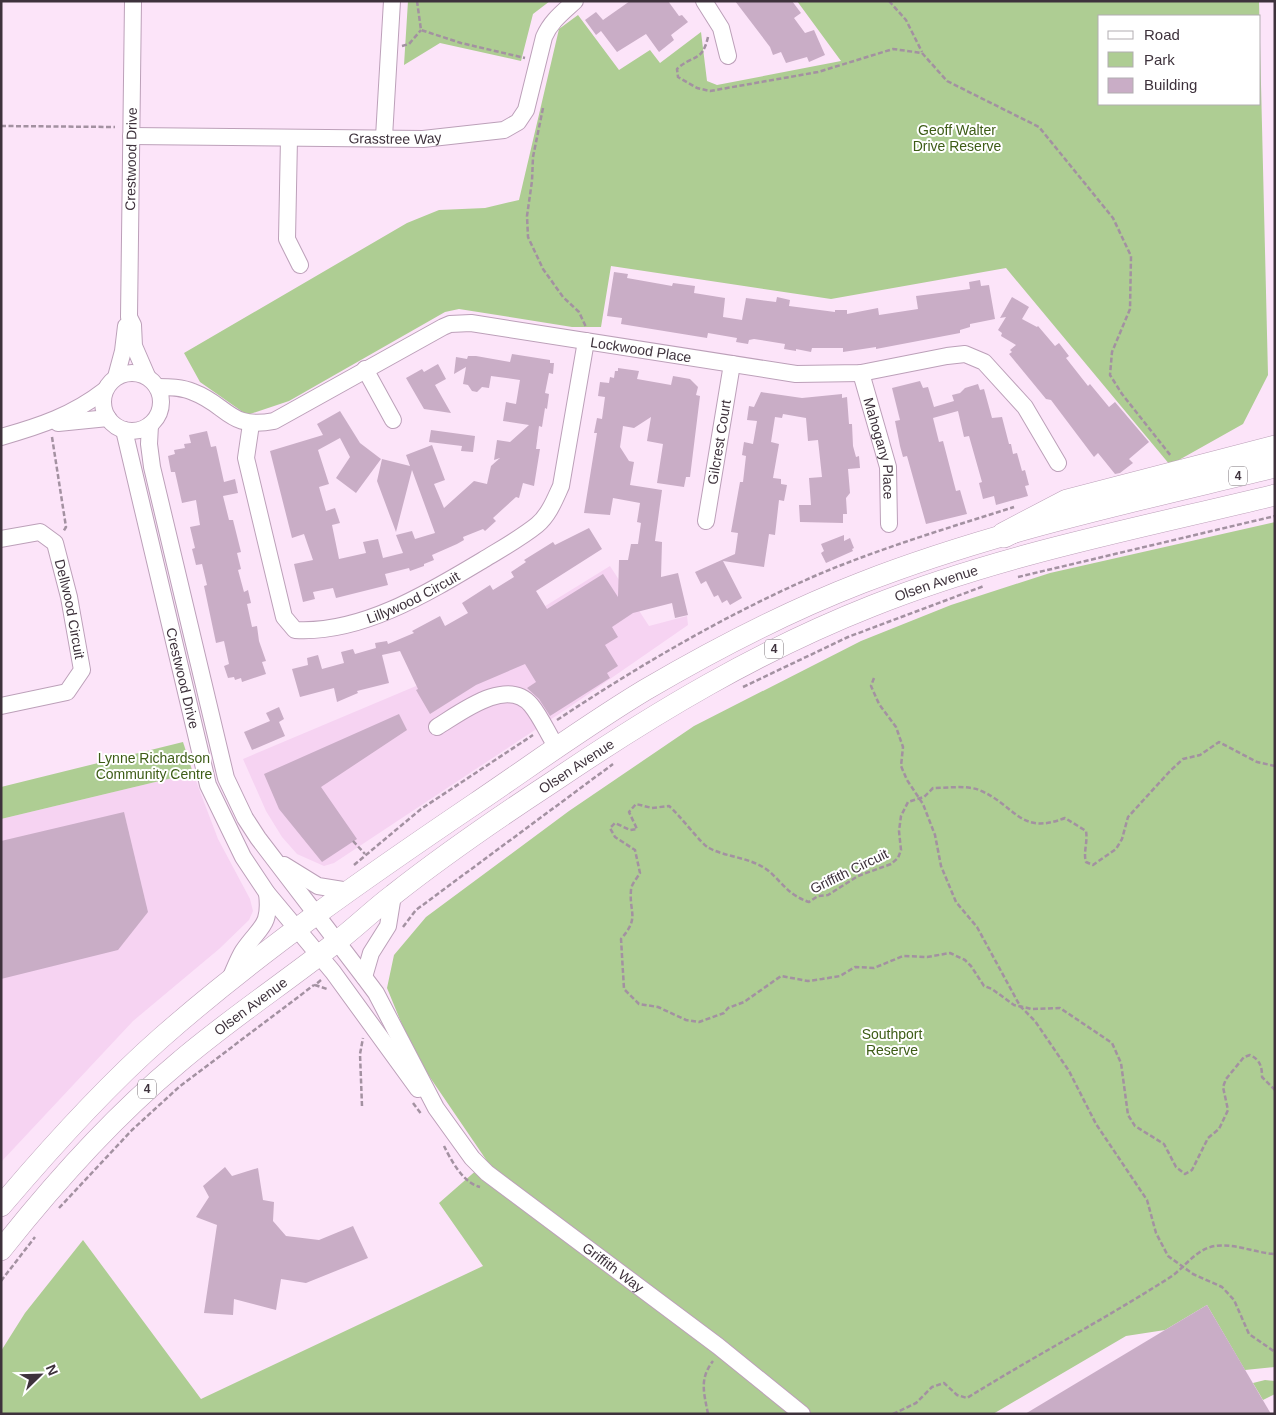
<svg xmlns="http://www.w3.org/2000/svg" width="1276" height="1415" font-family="Arial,sans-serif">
<rect width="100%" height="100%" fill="#fce4f9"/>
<g fill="#f6d3f2">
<path d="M610 566 649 626 687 616 688 625 571 706 334 863 324 866 297 854 282 837 266 811 243 759 416 686Z"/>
<path d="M193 773 218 839 250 899 253 911 249 920 219 949 133 1021 1 1162V819Z"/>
</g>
<g fill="#aecd93" fill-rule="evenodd">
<path d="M408 1H550L533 14 521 61 440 43 404 65Z"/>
<path d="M797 1H1259L1268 375 1243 424 1170 465 1006 268 831 299 611 266 601 327H572L459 309 445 312 289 401 247 415 200 382 184 353 407 223 439 210 485 208 519 200 559 29 578 15 619 70 650 50 660 63 701 32 707 81 717 85 841 61ZM1100 16H1260V104H1100Z"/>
<path d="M1275 522V1367L1245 1370 1207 1305 1165 1330 1126 1336 993 1414H1V1351L25 1313 83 1240 201 1399 483 1266 439 1203 487 1161 427 1073 403 1027 387 988 394 955 426 917 569 811 694 726 861 641 951 605 1050 573Z"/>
<path d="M183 742 193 773 1 819V787Z"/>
<path d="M1265 1380 1275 1381V1394L1263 1400 1253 1383Z"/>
</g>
<g fill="#c9adc6">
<path d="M630 1H668L679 16 682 15 688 22 671 35 674 40 659 52 646 34 617 52 601 31 596 35 585 20 596 12 603 20Z"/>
<path d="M735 1H792L801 13 794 18 805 33 814 30 825 55 809 62 807 57 786 63 781 52 773 55 770 47Z"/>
<path d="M614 272 628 274 627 278 672 286 673 283 695 286 694 293 725 298 723 317 742 320 746 298 776 302 777 297 790 300 789 306 835 312V310H847V314L878 308 879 315 918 309 916 296 970 289 969 282 980 280 981 286 989 285 995 319 970 324V327L960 330V333L876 349V347L843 352V348H812L811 352 796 349V351L784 349 785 344 754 339 749 340 748 344 736 342 737 338 708 333 707 338 621 324 622 318 607 316Z"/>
<path d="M1012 297 1029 307 1022 319 1037 327 1038 326 1055 346 1059 343 1069 356 1066 358 1088 386 1090 384 1109 407 1115 402 1149 442 1129 459 1133 463 1120 473 1115 474 1098 453 1094 457 1051 400 1046 399 1009 354 1012 352 1010 350 1016 345 1001 336 1002 333 998 330 1006 317 1000 318Z"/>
<path d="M512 354 550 360V363H554L553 374 549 373 545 393 549 394 547 409 545 408 542 427 539 426 536 449H540L534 486 523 483 519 498 516 497 493 518 496 521 485 531 483 529 463 537 464 540 457 544 432 555 434 560 424 564V566L410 571 409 568 385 574 388 585 336 598 333 588 313 592 315 599 303 602 294 564 313 560 304 534 292 538 270 451 323 435 317 424 340 411 360 443 381 459 356 493 336 478 350 457 340 438 318 450 329 484 319 487 326 511 335 508 340 523 332 525 339 559 366 553 363 542 378 539 383 558 403 553 396 535 412 531 415 539 435 533 412 470 396 532 377 481 382 459 410 466 406 455 432 445 445 480 434 484 444 508 474 481 487 484 491 466 500 458 494 460 497 440 510 442 529 425 503 421 506 402 516 404 520 380 491 376 489 388 482 387 477 392 472 391 468 385 463 384 466 367 454 374 456 357 467 359 468 356H476L510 362Z"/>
<path d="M438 364 446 379 435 385 451 413 424 409 406 378 422 369 424 372Z"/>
<path d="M618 368 639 371 637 379 671 385 673 376 690 379 698 387 696 395 700 396 690 477H686L684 487 657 483 663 444 647 441 651 417 634 428 623 426 620 447 629 461 634 462 630 485 662 490 655 541 662 542 661 577 678 573 688 615 675 618 672 603 633 613 612 627 618 637 605 645 618 666 607 673 610 678 550 716 539 699 527 688 536 682 525 664 476 685 430 714 416 690 418 689 400 651 382 655 389 683 357 691 358 693 337 702 334 688 300 697 292 669 308 665 307 658 318 655 322 669 344 663 341 652 353 649 355 654 376 648 375 643 387 641 388 644 414 633 412 631 440 616 445 626 468 613 462 603 490 585 493 590 514 577 511 572 526 562 524 560 553 542 555 545 589 528 602 549 536 591 547 609 603 574 618 597 619 560H628L631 544H638L641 523 637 522 640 503 613 498 610 515 584 513 597 433H594L597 418 602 419 605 397 598 396 600 382 609 383 610 377 614 378 615 371H618Z"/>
<path d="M920 381 923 388 928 387 934 407 954 401 952 395 960 393 965 388 978 384 980 390 984 389 992 418 1002 417 1009 444H1011L1013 454 1017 453 1022 471 1025 470 1029 485 1025 486 1028 496 996 505 994 496 983 499 979 483 982 482 969 436 964 437 958 411 933 418 939 442 943 441 956 491 960 490 967 514 926 524 907 456 903 457 900 446 895 421 900 420 892 388Z"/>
<path d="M761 392 802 398 842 394V398L847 397 849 424H852L853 446 856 457 859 456 860 468 848 469 850 493 846 498 847 514H843V523L800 522 799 505H811L809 478 822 477 818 440 808 441 806 418 783 414 782 418 775 417 771 442 779 444 773 478 781 479V484L787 485 784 501 779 500 775 535 769 534 764 567 723 561 742 598 730 605 727 600 722 603 718 595 714 597 706 581 701 584 695 572 735 554 738 533 731 532 740 482H743L746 456 742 455 744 442 753 444 757 421 747 420 749 406 754 407Z"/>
<path d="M431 430 475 436 473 452 461 451 462 446 429 442Z"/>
<path d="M207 431 211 447 216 446 224 482 235 479 238 493 223 496 229 520H233L241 552 237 553 241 569 238 570 244 592 248 590 251 603 247 604 252 627 257 626 259 641 266 661 262 662 266 674 242 682 241 678 235 680 234 677 228 678 224 666 229 664 224 641 216 643 204 586 207 585 202 564 196 565 192 549 195 548 190 527 200 525 196 500 182 503 175 472H171L168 456 175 454 174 450 185 448 184 444 191 443 189 435Z"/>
<path d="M844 535V541L850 538 854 548 852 549 853 551 826 563 821 553 824 551 821 544Z"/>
<path d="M279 707 284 719 279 722 285 736 252 750 244 732 270 721 266 713Z"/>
<path d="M399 714 407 730 321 787 357 839 322 862 279 809 264 774Z"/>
<path d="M124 812 148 912 118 950 1 979V841Z"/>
<path d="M225 1167 232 1176 258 1168 263 1200 274 1202 273 1221 286 1236 319 1240 353 1226 368 1258 306 1283 281 1279 276 1310 234 1299 233 1315 204 1313 217 1225 196 1217 209 1197 203 1186Z"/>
<path d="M1207 1305 1271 1414H1025L1165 1330Z"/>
</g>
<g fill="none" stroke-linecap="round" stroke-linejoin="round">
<defs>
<g id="minor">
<path d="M133 1 129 317 133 325 134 346 147 376"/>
<path d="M704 1 721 28 728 56"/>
<path id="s1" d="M131 136 423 139 504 130 518 122 526 110 544 37C551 21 562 13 575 1"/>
<path d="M384 137 392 1"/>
<path d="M289 138 287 239 300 265"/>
<path d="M365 369 393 420"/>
<circle cx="132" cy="402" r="29"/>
<path id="s2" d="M861 373 888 467 889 524"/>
<path d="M116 377 123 351 126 326"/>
<path id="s3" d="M157 387C169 387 182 387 193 392 228 405 229 430 274 421L443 327 450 324 471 323 796 374 861 373 947 356 965 354 984 362 1025 407 1058 463"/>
<path d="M58 423 108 418"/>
<path id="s4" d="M251 424 246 458 284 617 295 630C361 634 428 593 483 560 501 549 521 538 537 525 549 515 555 499 561 486L586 341"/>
<path id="s5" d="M150 425 149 444 152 467 226 778 245 818 258 838 364 977 376 993 436 1108 472 1158 487 1173 718 1346 802 1414"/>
<path id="s6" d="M124 430 208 785 243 857 267 893 333 972 418 1089"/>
<path d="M1 437C40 426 73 415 105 390"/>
<path id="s7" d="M706 521 732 364"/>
<path id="s8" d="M1 539 40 532 55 543 69 597 82 670 67 692 1 706"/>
<path d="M437 727C460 713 507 676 531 705 541 717 548 734 557 748"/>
<path d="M284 865 318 886 349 891"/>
<path d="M364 977 371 953 388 926 393 895"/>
<path d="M230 979C234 970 238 959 243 951 260 926 271 927 267 893"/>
</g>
<g id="major">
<path d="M1 1206C51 1147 104 1088 162 1037 260 951 368 876 476 803 532 765 587 725 645 690 715 649 786 612 861 583 994 531 1136 501 1275 467"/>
<path id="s9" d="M1 1250C54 1183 112 1118 178 1063 228 1020 283 984 335 943 355 928 373 910 393 895 445 854 499 817 554 781 656 712 758 651 872 606 1002 554 1140 528 1275 495"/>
</g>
<path id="highway" d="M1004 535 1067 502 1275 448"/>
</defs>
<use href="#minor" stroke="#bca0b9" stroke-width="18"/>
<use href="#major" stroke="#bca0b9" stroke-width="22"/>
<use href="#highway" stroke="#bca0b9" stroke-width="26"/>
<g stroke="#a391a1" stroke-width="2.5" stroke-dasharray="5 2.5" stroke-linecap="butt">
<path d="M417 1 421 30 461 43 525 58"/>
<path d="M889 1 906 20 922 52"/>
<path d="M708 37C702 63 693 54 677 69L678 77 697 88 710 91 818 72 893 49 922 53 947 81 1039 127 1113 218 1131 256 1130 309 1112 352 1110 375 1122 394 1171 456"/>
<path d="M402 46 409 44 421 30"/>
<path d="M543 108 533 157 532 181 527 216 528 237 543 269 563 297 579 312 586 327"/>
<path d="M1 126 115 127"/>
<path d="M52 437 66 527 63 532"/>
<path d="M1018 577 1275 516"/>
<path d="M874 678 871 686 879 704 896 727 903 747 901 766 907 780 923 804 935 835 941 866 956 902 977 927 1020 1006 1035 1021 1069 1071 1096 1124 1147 1200 1156 1233 1168 1256 1193 1274 1222 1287 1234 1300 1249 1334 1275 1352"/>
<path d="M743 687 848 637 984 586"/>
<path d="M557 720C640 665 725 615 817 575 881 548 948 528 1014 507"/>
<path d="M1275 766 1257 762 1219 742 1200 755 1183 759 1170 771 1128 817 1122 839 1116 849 1093 865 1086 862C1083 852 1088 842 1086 831L1065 818C1019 836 1016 805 979 790 966 785 947 788 933 788L924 797 908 802 901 816 899 831 901 850 898 858 891 864 858 876 828 895 818 896 809 902C789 895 785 886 770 872 752 857 728 858 709 848 702 845 679 814 669 806L652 808 636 804 629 812 637 829 630 830 615 823 610 828 615 837 635 850 640 873C637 878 631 885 631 890 629 914 640 917 621 939L624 989 639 1004 658 1007 686 1020 699 1022 724 1013 728 1008 744 1002 781 976 808 981 822 979 840 976 855 967 874 968 903 956 927 957 950 953 965 960 971 966 984 986 992 989 1014 1005 1032 1009 1060 1008 1112 1043 1121 1063 1128 1115 1135 1126 1164 1144 1176 1167 1185 1174 1192 1170 1208 1138 1219 1129 1228 1110 1223 1087 1226 1079 1244 1057 1250 1055C1260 1060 1262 1066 1262 1077L1275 1090"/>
<path d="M353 841 365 854"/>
<path d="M354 865 421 809 533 735"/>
<path d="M403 927 416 910 613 764"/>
<path d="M321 980 315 985 327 989"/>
<path d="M413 1103 422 1115"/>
<path d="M362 1106 360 1054 363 1038"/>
<path d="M444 1146C451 1160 463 1183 480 1187"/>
<path d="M59 1208 132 1130 179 1087 314 985"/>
<path d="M1 1281 35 1237"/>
<path d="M708 1414C704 1393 699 1379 713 1361"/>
<path d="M893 1414 916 1403 932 1387 944 1383 957 1395 967 1398C1033 1357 1103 1320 1169 1278 1184 1269 1195 1249 1215 1246 1235 1243 1255 1253 1275 1254"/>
</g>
<use href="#minor" stroke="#fff" stroke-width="16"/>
<use href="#major" stroke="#fff" stroke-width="21"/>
<use href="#highway" stroke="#fff" stroke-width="25"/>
</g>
<g text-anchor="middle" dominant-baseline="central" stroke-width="4" stroke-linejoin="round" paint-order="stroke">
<g fill="#fff" stroke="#787076" stroke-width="1">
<rect x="1229" y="466.5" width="18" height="19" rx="4"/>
<rect x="765" y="639.5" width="18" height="19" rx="4"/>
<rect x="138" y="1079.5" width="18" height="19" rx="4"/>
</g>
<g font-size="12" font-weight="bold" fill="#3e323c">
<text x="1238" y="476">4</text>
<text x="774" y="649">4</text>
<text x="147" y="1089">4</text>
</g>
<g font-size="14" fill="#3d5c16" stroke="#fff">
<text x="957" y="130">Geoff Walter<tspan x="957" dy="16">Drive Reserve</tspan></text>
<text x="154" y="758">Lynne Richardson<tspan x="154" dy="16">Community Centre</tspan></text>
<text x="892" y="1034">Southport<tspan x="892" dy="16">Reserve</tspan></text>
</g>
<g font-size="14" fill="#3e323c" stroke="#fff">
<text stroke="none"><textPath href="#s1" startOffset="264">Grasstree Way</textPath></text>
<text transform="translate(131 159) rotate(-89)">Crestwood Drive</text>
<text stroke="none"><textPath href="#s3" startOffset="520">Lockwood Place</textPath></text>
<text stroke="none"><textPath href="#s7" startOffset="80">Gilcrest Court</textPath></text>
<text stroke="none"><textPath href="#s2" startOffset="78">Mahogany Place</textPath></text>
<text stroke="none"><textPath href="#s9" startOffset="1160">Olsen Avenue</textPath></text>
<text stroke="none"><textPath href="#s4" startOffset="339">Lillywood Circuit</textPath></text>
<text stroke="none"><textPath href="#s8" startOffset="126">Dellwood Circuit</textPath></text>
<text stroke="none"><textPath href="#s6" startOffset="255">Crestwood Drive</textPath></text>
<text stroke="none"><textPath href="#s9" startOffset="755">Olsen Avenue</textPath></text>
<text transform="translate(849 871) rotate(-26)">Griffith Circuit</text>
<text stroke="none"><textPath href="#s9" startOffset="350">Olsen Avenue</textPath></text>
<text stroke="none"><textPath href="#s5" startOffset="995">Griffith Way</textPath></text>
</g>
</g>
<rect width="1276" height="1415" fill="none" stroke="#3e323c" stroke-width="5"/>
<rect x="1098" y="15" width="162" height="90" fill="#ffffff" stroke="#b2adb1"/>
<rect x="1108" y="31" width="25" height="8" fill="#ffffff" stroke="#b2adb1"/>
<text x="1144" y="40" font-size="15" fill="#3e323c">Road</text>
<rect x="1108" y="52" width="25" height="15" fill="#aecd93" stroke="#b2adb1"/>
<text x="1144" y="65" font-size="15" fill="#3e323c">Park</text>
<rect x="1108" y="78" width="25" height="15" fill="#c9adc6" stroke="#b2adb1"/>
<text x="1144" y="90" font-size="15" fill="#3e323c">Building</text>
<g transform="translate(40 1375) rotate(67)" stroke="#ffffff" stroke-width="4" paint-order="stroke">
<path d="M0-4L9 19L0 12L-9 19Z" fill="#3e323c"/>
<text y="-8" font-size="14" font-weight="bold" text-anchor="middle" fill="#3e323c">N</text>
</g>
</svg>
